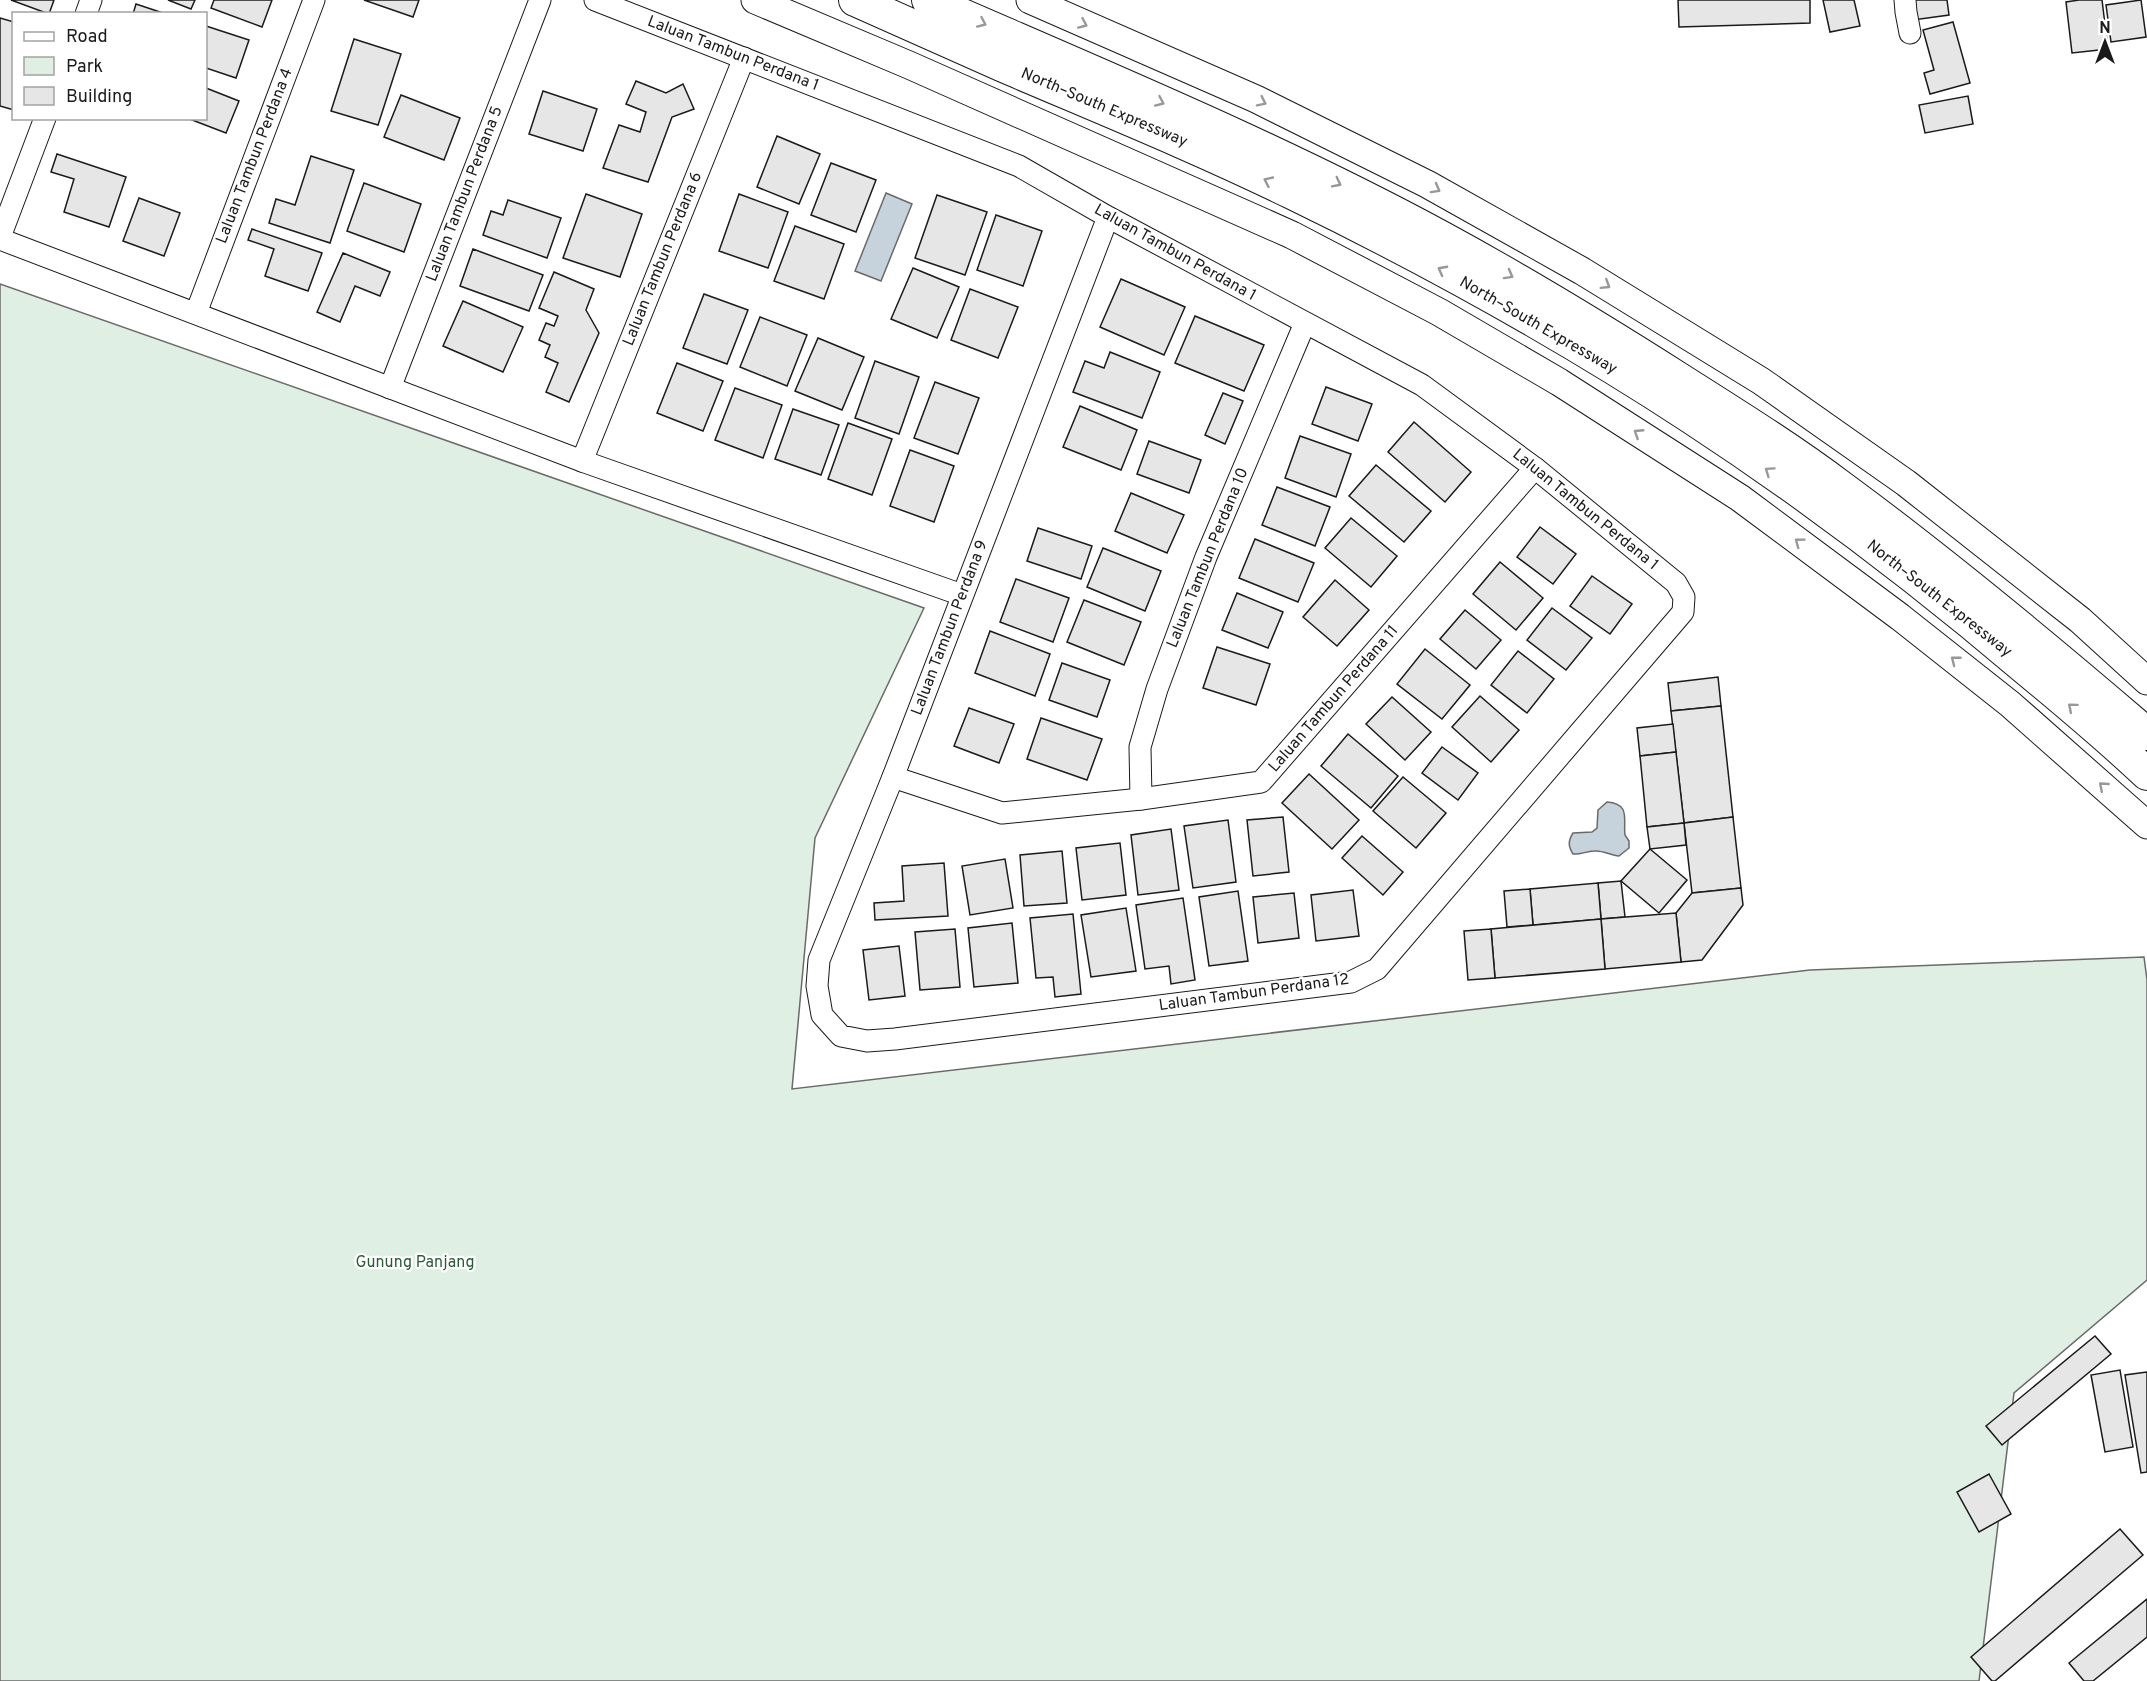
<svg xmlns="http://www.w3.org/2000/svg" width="2147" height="1681" font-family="Overpass,sans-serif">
<rect width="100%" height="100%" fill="#fff"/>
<path fill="#e0efe3" stroke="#6a6a6a" stroke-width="1.5" d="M0 284 924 608 815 838 792 1089 1810 970 2144 957 2147 980V1280L2014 1393 1979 1681H0Z"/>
<g fill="#c6d2dc" stroke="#6a6a6a" stroke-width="1.5">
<path d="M886 193 912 204 881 281 855 271Z"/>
<path d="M1607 802C1631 804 1623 819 1625 835L1629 841V848L1619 856C1610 855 1603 850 1594 851 1586 851 1581 855 1573 854 1568 846 1568 841 1573 833L1592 832 1597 828 1598 810Z"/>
</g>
<g fill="#e6e6e6" stroke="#1a1a1a" stroke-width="1.5">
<path d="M11 0H54L49 14Z"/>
<path d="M168 0H195L191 9Z"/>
<path d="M214 0H272L262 27 211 8Z"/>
<path d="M364 0H419L413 17Z"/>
<path d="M1678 0H1810V23L1679 27Z"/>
<path d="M1823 0H1854L1860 26 1830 32Z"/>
<path d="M1910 0H1947L1949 15 1913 20Z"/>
<path d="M2079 0H2102L2108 49 2072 53 2066 2Z"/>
<path d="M2141 0 2146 37 2111 42 2106 5Z"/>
<path d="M136 4 166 14H133Z"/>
<path d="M0 18 14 22V110L0 106Z"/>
<path d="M1953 22 1970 83 1930 94 1924 73 1934 70 1923 30Z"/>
<path d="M206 26 249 40 236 78 206 68Z"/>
<path d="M354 39 401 54 378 125 331 111Z"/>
<path d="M636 81 666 93 683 84 694 109 672 117 648 182 603 168 619 125 640 132 646 112 626 104Z"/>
<path d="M206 88 239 101 226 133 187 118H206Z"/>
<path d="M543 91 597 109 583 151 529 134Z"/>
<path d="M401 95 460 118 444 160 384 137Z"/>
<path d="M1968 96 1973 124 1925 133 1919 105Z"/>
<path d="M777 136 820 154 799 204 757 187Z"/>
<path d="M57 154 126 177 109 227 64 212 74 179 51 172Z"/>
<path d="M311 156 354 170 330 243 269 223 276 199 295 205Z"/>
<path d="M831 163 876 180 856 232 811 215Z"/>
<path d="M364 183 421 204 404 252 347 231Z"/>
<path d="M586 194 642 214 620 277 563 258Z"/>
<path d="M739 194 788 212 768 268 719 251Z"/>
<path d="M937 195 987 212 965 275 915 258Z"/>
<path d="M139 198 180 213 164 256 123 241Z"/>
<path d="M508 200 561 218 547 258 483 235 491 211 503 215Z"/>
<path d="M996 215 1042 231 1023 286 977 270Z"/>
<path d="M795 226 844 244 824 299 774 281Z"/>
<path d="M252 229 322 253 308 291 265 276 274 249 248 240Z"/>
<path d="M473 249 543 275 529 311 460 286Z"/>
<path d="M343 253 390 272 380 296 355 286 340 322 317 312Z"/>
<path d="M913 268 959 287 937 338 891 319Z"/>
<path d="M554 272 594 289 586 310 599 333 569 402 546 392 558 363 545 357 550 345 539 340 546 323 554 326 558 316 539 308Z"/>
<path d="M1121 279 1185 307 1164 355 1100 327Z"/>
<path d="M970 289 1018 307 998 358 951 340Z"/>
<path d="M704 294 748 310 727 364 683 348Z"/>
<path d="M463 301 523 327 503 372 443 346Z"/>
<path d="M1195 316 1264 345 1244 391 1175 363Z"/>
<path d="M760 317 807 335 787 386 740 367Z"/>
<path d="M818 338 864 357 842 410 795 391Z"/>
<path d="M1110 352 1160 372 1142 418 1073 392 1085 361 1104 368Z"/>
<path d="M875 361 919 377 899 434 855 418Z"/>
<path d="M677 363 723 381 703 431 657 413Z"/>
<path d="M935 382 979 398 958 454 914 438Z"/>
<path d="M1326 387 1372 404 1358 441 1312 424Z"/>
<path d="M735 388 782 405 763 458 715 440Z"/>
<path d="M1223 393 1243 401 1225 444 1205 435Z"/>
<path d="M1080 406 1137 430 1121 470 1063 447Z"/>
<path d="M793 409 839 425 821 475 775 459Z"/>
<path d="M1414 422 1471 472 1445 502 1388 452Z"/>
<path d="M848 423 892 439 872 495 828 479Z"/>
<path d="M1300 436 1351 454 1336 497 1285 478Z"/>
<path d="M1149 441 1201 460 1189 493 1137 474Z"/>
<path d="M910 450 954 466 934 522 890 506Z"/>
<path d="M1376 465 1431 511 1404 542 1349 496Z"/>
<path d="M1277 487 1330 507 1315 546 1262 525Z"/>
<path d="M1131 493 1184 515 1167 553 1115 531Z"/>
<path d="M1351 518 1397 556 1371 587 1325 548Z"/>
<path d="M1540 527 1576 554 1553 584 1517 557Z"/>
<path d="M1038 528 1092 546 1081 579 1027 561Z"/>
<path d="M1255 539 1314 563 1298 602 1239 578Z"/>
<path d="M1103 548 1161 571 1145 611 1087 587Z"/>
<path d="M1500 562 1543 598 1516 630 1473 594Z"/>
<path d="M1592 576 1632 604 1610 634 1570 606Z"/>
<path d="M1016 579 1069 598 1053 642 1000 622Z"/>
<path d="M1335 580 1369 610 1337 646 1303 617Z"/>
<path d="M1237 593 1283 612 1268 648 1222 630Z"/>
<path d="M1084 600 1141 622 1124 665 1067 642Z"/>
<path d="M1552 608 1592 638 1566 670 1527 640Z"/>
<path d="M1465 610 1501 640 1476 669 1440 639Z"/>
<path d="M990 631 1050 654 1035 696 975 673Z"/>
<path d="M1217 647 1270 664 1256 705 1203 688Z"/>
<path d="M1425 649 1470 685 1442 719 1397 684Z"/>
<path d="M1518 651 1554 679 1527 713 1491 685Z"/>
<path d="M1062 663 1110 680 1097 717 1049 700Z"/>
<path d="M1718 677 1721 706 1671 711 1668 683Z"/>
<path d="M1480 696 1519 730 1491 762 1452 727Z"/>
<path d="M1392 697 1431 732 1405 760 1366 724Z"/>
<path d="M1721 706 1733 817 1684 823 1671 711Z"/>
<path d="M969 708 1014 724 999 763 954 746Z"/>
<path d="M1041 718 1102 739 1087 780 1027 759Z"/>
<path d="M1673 724 1676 752 1640 756 1637 728Z"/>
<path d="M1348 734 1398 776 1371 808 1321 766Z"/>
<path d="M1442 747 1478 773 1458 800 1422 773Z"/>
<path d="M1676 752 1684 823 1647 827 1640 756Z"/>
<path d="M1309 774 1359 820 1332 849 1282 803Z"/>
<path d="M1403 777 1446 813 1416 848 1373 811Z"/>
<path d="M1283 817 1289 872 1253 876 1247 820Z"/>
<path d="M1733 817 1741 888 1692 893 1684 823Z"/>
<path d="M1228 820 1236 882 1193 888 1184 826Z"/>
<path d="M1684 823 1686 845 1650 849 1647 827Z"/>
<path d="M1171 829 1179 890 1138 895 1131 835Z"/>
<path d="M1362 836 1403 872 1383 895 1342 858Z"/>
<path d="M1120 843 1126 895 1082 900 1076 848Z"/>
<path d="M1650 849 1687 880 1659 913 1621 881Z"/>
<path d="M1062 851 1067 903 1024 906 1020 855Z"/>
<path d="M1005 859 1013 908 970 915 962 866Z"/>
<path d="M944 863 948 916 875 920 874 903 904 901 902 866Z"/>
<path d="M1621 881 1625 917 1601 919 1598 883Z"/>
<path d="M1598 883 1601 919 1533 925 1530 889Z"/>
<path d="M1741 888 1743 905 1702 960 1681 962 1676 913 1692 893Z"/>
<path d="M1530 889 1533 925 1507 927 1504 891Z"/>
<path d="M1353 890 1359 936 1316 941 1311 895Z"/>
<path d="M1238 891 1248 961 1209 966 1199 897Z"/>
<path d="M1294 893 1299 938 1258 943 1253 897Z"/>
<path d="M1183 898 1195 980 1171 984 1169 966 1145 969 1136 905Z"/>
<path d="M1126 908 1136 971 1091 977 1081 915Z"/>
<path d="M1676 913 1681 962 1605 969 1601 919Z"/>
<path d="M1073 914 1081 994 1055 997 1053 977 1036 978 1030 918Z"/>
<path d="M1601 919 1605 969 1495 978 1491 929Z"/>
<path d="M1012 923 1018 983 974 987 968 928Z"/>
<path d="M955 929 960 987 920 990 915 932Z"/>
<path d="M1491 929 1495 978 1468 980 1464 931Z"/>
<path d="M899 946 905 996 869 1000 863 950Z"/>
<path d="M2095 1336 2111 1354 2002 1445 1986 1426Z"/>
<path d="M2120 1370 2133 1447 2105 1452 2091 1375Z"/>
<path d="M2147 1372V1472L2141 1473 2125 1375Z"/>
<path d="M1989 1474 2011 1514 1979 1532 1957 1492Z"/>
<path d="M2120 1529 2143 1555 1995 1681H1992L1971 1657Z"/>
<path d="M2147 1599V1637L2093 1681H2084L2069 1663Z"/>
</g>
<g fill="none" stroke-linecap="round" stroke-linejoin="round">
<defs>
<g id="minor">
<path d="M595 0 1019 166 1108 217 1422 385 1535 468 1676 583 1684 597 1683 612 1377 969 1351 982 895 1039 867 1041 841 1036 822 1015 817 986 819 960 893 777 1108 217"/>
<path d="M1905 0 1906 12 1910 33"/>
<path d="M86 14 91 0"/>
<path d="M0 237 45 118"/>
<path d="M0 239 582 461 962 595"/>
<path d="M196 313 314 0"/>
<path d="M390 388 540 0"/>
<path d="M582 461 744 58"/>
<path d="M893 777 1002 813 1141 799 1261 782 1535 468"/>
<path d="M1141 799 1140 747 1157 689 1206 557 1305 323"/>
</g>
<g id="major">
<path d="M755 0 909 65 1292 235 1439 312 1559 382 1740 498 1900 617 2010 704 2147 825"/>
<path d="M1030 0 1256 99 1427 184 1582 271 1761 381 1906 483 2080 620 2147 681"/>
</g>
<g id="highway">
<path d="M855 0C904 22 953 44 1001 65 1099 107 1198 147 1294 194 1430 260 1565 335 1692 418 1808 494 1920 579 2026 669 2067 703 2108 737 2147 774"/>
<path d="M928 0C1102 76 1277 148 1443 238 1524 282 1601 329 1678 378 1733 413 1788 447 1840 486 1946 564 2047 648 2147 734"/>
</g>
</defs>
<use href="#minor" stroke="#1a1a1a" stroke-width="23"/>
<use href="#major" stroke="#1a1a1a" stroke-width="29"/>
<use href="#highway" stroke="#1a1a1a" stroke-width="34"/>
<use href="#minor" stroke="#fff" stroke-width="21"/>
<use href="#major" stroke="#fff" stroke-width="27"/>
<use href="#highway" stroke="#fff" stroke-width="32"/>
</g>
<defs><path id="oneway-chevron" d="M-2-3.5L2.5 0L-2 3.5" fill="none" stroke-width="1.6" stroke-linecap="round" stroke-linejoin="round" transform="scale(1.5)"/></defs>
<g stroke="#989898">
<use href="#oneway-chevron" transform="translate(982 23) rotate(24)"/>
<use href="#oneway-chevron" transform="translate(1083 24) rotate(24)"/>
<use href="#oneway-chevron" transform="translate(1160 102) rotate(24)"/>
<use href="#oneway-chevron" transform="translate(1262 102) rotate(26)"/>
<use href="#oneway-chevron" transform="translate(1268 181) rotate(-155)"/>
<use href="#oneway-chevron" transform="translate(1337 183) rotate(27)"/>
<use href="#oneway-chevron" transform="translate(1436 189) rotate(29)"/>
<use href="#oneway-chevron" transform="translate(1442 270) rotate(-152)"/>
<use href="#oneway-chevron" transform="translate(1509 275) rotate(29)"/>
<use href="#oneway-chevron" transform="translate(1606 285) rotate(32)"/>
<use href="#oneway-chevron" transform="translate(1638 433) rotate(-147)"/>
<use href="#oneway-chevron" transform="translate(1769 471) rotate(-145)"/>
<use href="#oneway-chevron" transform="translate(1799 542) rotate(-143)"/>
<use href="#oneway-chevron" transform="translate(1955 660) rotate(-142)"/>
<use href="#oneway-chevron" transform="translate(2072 707) rotate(-140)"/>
<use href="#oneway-chevron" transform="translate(2103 786) rotate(-139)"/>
</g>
<g text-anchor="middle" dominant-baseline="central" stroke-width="4.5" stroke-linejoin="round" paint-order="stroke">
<g font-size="16" fill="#1a1a1a" stroke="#fff">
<text transform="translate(733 54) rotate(21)">Laluan Tambun Perdana 1</text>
<text transform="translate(1104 108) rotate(23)">North–South Expressway</text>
<text transform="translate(255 156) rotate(-69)">Laluan Tambun Perdana 4</text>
<text transform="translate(465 194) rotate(-69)">Laluan Tambun Perdana 5</text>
<text transform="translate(1175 253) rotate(29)">Laluan Tambun Perdana 1</text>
<text transform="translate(663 259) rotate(-68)">Laluan Tambun Perdana 6</text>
<text transform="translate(1538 326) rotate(30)">North–South Expressway</text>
<text transform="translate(1585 510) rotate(39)">Laluan Tambun Perdana 1</text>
<text transform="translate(1208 558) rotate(-68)">Laluan Tambun Perdana 10</text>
<text transform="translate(1939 599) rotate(38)">North–South Expressway</text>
<text transform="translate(950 628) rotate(-69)">Laluan Tambun Perdana 9</text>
<text transform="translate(1334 699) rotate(-49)">Laluan Tambun Perdana 11</text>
<text transform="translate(1254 993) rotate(-8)">Laluan Tambun Perdana 12</text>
</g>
<g font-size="16" fill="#2b5a34" stroke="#fff">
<text x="415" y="1263">Gunung Panjang</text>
</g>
</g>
<rect x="12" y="12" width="195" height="108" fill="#ffffff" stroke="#a3a3a3" stroke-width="1.5"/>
<rect x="24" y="32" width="30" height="9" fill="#ffffff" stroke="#a3a3a3" stroke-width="1.5"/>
<text x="66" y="42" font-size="18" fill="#1a1a1a">Road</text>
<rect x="24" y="57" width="30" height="18" fill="#e0efe3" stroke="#a3a3a3" stroke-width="1.5"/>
<text x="66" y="72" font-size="18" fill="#1a1a1a">Park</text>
<rect x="24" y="87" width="30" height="18" fill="#e6e6e6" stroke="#a3a3a3" stroke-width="1.5"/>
<text x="66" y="102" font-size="18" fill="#1a1a1a">Building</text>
<g transform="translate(2105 42)" stroke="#ffffff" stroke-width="4.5" paint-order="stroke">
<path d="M0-4.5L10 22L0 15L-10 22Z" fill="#1a1a1a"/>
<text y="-9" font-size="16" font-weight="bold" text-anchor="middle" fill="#1a1a1a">N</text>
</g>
</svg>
